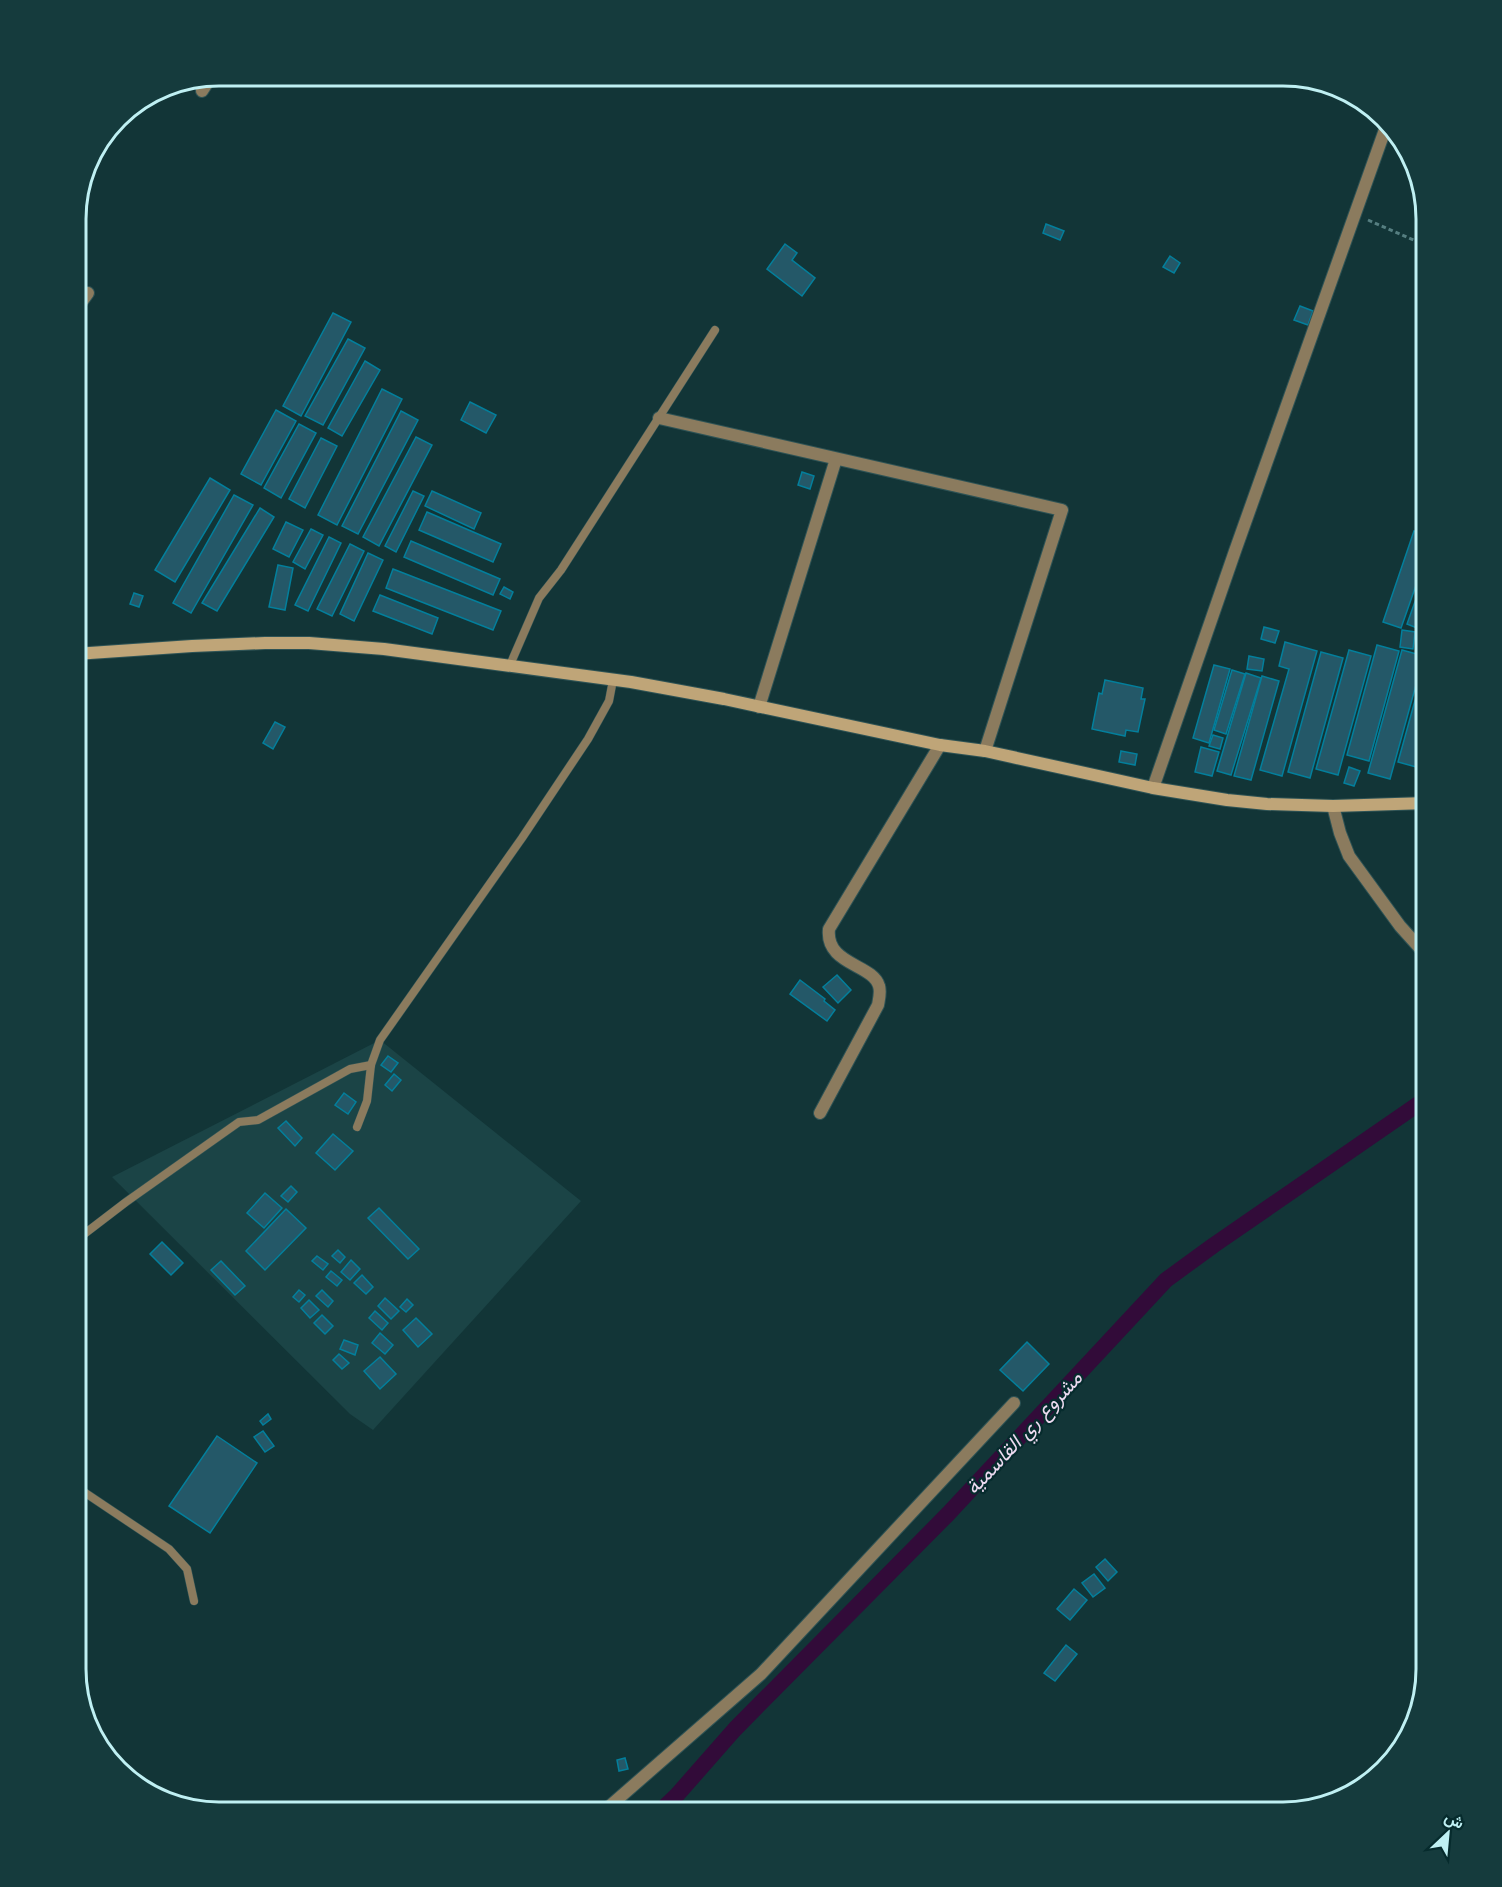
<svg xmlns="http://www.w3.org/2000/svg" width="1502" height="1887" font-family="Jost,Vazirmatn,sans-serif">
<rect width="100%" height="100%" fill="#123537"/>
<path fill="#1b4446" d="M380 1040 581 1201 373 1430 350 1414 112 1177Z"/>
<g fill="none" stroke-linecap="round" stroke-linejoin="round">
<path stroke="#320b39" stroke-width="16" d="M659 1812 677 1795 735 1729 948 1514 1166 1280 1214 1245 1427 1098"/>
</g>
<g fill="#245868" stroke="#037f9c" stroke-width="1.5">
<path d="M1046 224 1064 231 1060 240 1043 233Z"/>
<path d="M785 244 797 253 792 260 815 278 802 296 767 269Z"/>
<path d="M1170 256 1180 263 1174 273 1163 267Z"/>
<path d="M1300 306 1313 311 1308 325 1294 320Z"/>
<path d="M333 313 351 322 301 416 283 406Z"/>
<path d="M348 339 365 348 323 425 305 416Z"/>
<path d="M365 361 380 370 342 436 328 428Z"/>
<path d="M382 389 402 399 337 525 318 515Z"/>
<path d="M470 402 496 415 486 433 461 420Z"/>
<path d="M276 410 296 421 261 485 241 474Z"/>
<path d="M401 411 418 420 358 534 342 526Z"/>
<path d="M299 424 316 433 281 498 264 488Z"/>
<path d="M416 437 432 445 379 546 363 537Z"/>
<path d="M321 438 337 446 305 508 289 499Z"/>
<path d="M802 472 814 476 810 489 798 485Z"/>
<path d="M210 478 230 490 175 582 155 570Z"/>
<path d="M413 491 424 496 396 552 385 546Z"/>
<path d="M432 491 481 513 474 529 425 506Z"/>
<path d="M234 495 253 505 191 613 173 603Z"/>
<path d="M260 508 274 517 217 611 202 603Z"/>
<path d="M427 512 501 544 493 562 419 530Z"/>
<path d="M286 522 303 530 289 557 273 549Z"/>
<path d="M311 529 323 535 305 569 293 562Z"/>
<path d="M1414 531 1427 535V554L1401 628 1383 622Z"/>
<path d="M329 537 341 543 308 611 295 605Z"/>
<path d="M411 541 500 579 493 595 404 557Z"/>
<path d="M350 544 364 551 332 616 317 609Z"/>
<path d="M368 553 383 560 354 621 340 614Z"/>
<path d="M278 565 293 568 285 610 269 607Z"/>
<path d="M1427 568V632L1407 624Z"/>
<path d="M393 569 501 611 493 630 386 588Z"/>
<path d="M504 587 513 592 510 599 500 594Z"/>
<path d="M134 593 143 596 139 607 130 604Z"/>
<path d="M380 595 438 618 432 634 373 611Z"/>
<path d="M1264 627 1279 631 1275 643 1261 639Z"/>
<path d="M1402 630 1415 632 1413 649 1400 647Z"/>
<path d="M1285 642 1317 651 1282 776 1260 770 1289 669 1279 666Z"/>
<path d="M1377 645 1399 651 1369 761 1347 755Z"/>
<path d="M1349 650 1371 656 1338 775 1316 769Z"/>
<path d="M1402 650 1424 656 1390 779 1368 773Z"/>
<path d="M1321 652 1343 658 1310 778 1288 772Z"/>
<path d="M1249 656 1264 659 1262 671 1247 669Z"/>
<path d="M1427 657V743L1420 768 1398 762Z"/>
<path d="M1214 665 1230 669 1209 743 1193 738Z"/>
<path d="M1232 670 1245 674 1226 734 1214 730Z"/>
<path d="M1246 673 1261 678 1231 775 1217 771Z"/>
<path d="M1262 676 1279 681 1251 780 1234 776Z"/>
<path d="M1105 680 1143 688 1141 699H1145L1138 732 1126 730 1125 736 1092 729 1099 693 1102 694Z"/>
<path d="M275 722 285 727 273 749 263 743Z"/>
<path d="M1213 735 1223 738 1220 749 1209 746Z"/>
<path d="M1201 747 1219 752 1212 776 1195 772Z"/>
<path d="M1121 751 1137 754 1135 765 1119 762Z"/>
<path d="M1349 767 1360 771 1354 786 1344 783Z"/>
<path d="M837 975 851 990 838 1003 823 987Z"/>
<path d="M800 980 825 999 824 1001 835 1010 827 1021 790 994Z"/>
<path d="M388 1056 398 1063 391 1072 381 1065Z"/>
<path d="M394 1074 401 1080 392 1091 385 1085Z"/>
<path d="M344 1093 356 1102 348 1114 335 1105Z"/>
<path d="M286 1121 302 1138 295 1146 278 1128Z"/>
<path d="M333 1134 353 1151 335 1170 316 1153Z"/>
<path d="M291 1186 297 1192 288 1202 281 1196Z"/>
<path d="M265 1193 282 1208 264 1228 247 1213Z"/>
<path d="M379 1208 419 1249 408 1259 368 1218Z"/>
<path d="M286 1209 306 1228 265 1270 246 1251Z"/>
<path d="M162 1242 183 1263 171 1275 150 1254Z"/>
<path d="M338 1250 345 1257 340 1263 332 1256Z"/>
<path d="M317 1256 328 1264 323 1270 312 1261Z"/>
<path d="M351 1260 360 1269 350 1280 341 1272Z"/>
<path d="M221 1261 245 1286 235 1295 211 1270Z"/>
<path d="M331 1271 342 1280 337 1286 326 1277Z"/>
<path d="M362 1275 373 1287 366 1294 354 1283Z"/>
<path d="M299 1290 305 1295 299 1302 293 1297Z"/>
<path d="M322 1290 333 1301 328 1307 316 1296Z"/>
<path d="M385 1298 399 1311 391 1319 378 1306Z"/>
<path d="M407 1299 413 1305 406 1312 400 1307Z"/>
<path d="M309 1300 319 1310 310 1318 301 1308Z"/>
<path d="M375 1311 388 1323 382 1330 369 1318Z"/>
<path d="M322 1315 333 1326 325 1334 314 1323Z"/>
<path d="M416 1318 432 1334 418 1347 403 1330Z"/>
<path d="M380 1333 393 1345 385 1354 372 1343Z"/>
<path d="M344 1340 358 1345 355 1355 340 1349Z"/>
<path d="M1027 1342 1049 1364 1023 1391 1000 1370Z"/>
<path d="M339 1354 349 1363 342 1369 333 1360Z"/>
<path d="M380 1357 396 1374 380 1389 364 1371Z"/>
<path d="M268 1414 271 1419 263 1425 260 1421Z"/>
<path d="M263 1431 274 1446 265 1452 254 1437Z"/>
<path d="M217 1436 257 1463 210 1533 169 1506Z"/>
<path d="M1105 1559 1117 1572 1108 1581 1096 1567Z"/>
<path d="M1094 1574 1105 1588 1093 1597 1082 1583Z"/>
<path d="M1074 1589 1087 1600 1070 1620 1057 1609Z"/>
<path d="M1066 1645 1077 1654 1055 1681 1044 1673Z"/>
<path d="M625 1758 628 1769 619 1771 617 1760Z"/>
</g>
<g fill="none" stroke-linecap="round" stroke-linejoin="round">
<defs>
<g id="lane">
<path d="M510 665 539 598 561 570 715 330"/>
<path d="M357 1127 367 1101 371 1065 380 1040 522 838 588 739 609 701 613 680"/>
<path d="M75 1241 126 1202 239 1122 258 1120 350 1069 371 1065"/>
<path d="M75 1486 169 1549 187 1569 194 1601"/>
</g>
<g id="street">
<path d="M202 91 211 77"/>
<path d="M75 311 88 293"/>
<path d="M659 418 1062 510 985 751"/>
<path d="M759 707 836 459"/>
<path d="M1153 788 1235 551 1387 124"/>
<path d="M1333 806 1340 833 1349 856 1400 926 1427 956"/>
<path d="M820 1113 878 1005C879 999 881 992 879 986 873 964 825 965 829 929L940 745"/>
<path d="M603 1812 761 1674 1014 1403"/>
</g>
<path id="secondary" d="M75 654 192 646 265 643H309L384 649 631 682 724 699 940 745 985 751 1153 788 1227 800 1267 804 1333 806 1427 803"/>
</defs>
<use href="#lane" stroke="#2e5355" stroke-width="9"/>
<use href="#street" stroke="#2e5355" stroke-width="14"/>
<use href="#secondary" stroke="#2e5355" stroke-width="14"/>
<path stroke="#557e80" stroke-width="3" stroke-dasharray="4.5 3" stroke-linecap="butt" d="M1368 220 1427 246"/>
<use href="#lane" stroke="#8b7b5e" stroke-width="8"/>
<use href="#street" stroke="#8b7b5e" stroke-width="12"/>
<use href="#secondary" stroke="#bfa578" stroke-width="12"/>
</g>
<g text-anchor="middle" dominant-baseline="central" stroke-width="4.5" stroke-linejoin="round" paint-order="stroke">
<g font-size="20" font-style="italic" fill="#eedbf1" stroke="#062b2d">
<text transform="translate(1024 1433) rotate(-47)">مشروع ري القاسمية</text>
</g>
</g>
<path d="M0 0H1502V1887H0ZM219 86H1283A133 133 0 0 1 1416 219V1669A133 133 0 0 1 1283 1802H219A133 133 0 0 1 86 1669V219A133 133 0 0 1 219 86Z" fill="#153b3d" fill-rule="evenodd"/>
<path fill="none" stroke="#bff0f3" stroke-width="3" d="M219 86H1283A133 133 0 0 1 1416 219V1669A133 133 0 0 1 1283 1802H219A133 133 0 0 1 86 1669V219A133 133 0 0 1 219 86Z"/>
<g transform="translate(1448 1833) rotate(26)" stroke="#062b2d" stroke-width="4.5" paint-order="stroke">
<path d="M0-4.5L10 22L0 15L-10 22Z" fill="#bff0f3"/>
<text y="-9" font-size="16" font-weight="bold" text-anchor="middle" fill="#bff0f3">ش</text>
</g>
</svg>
